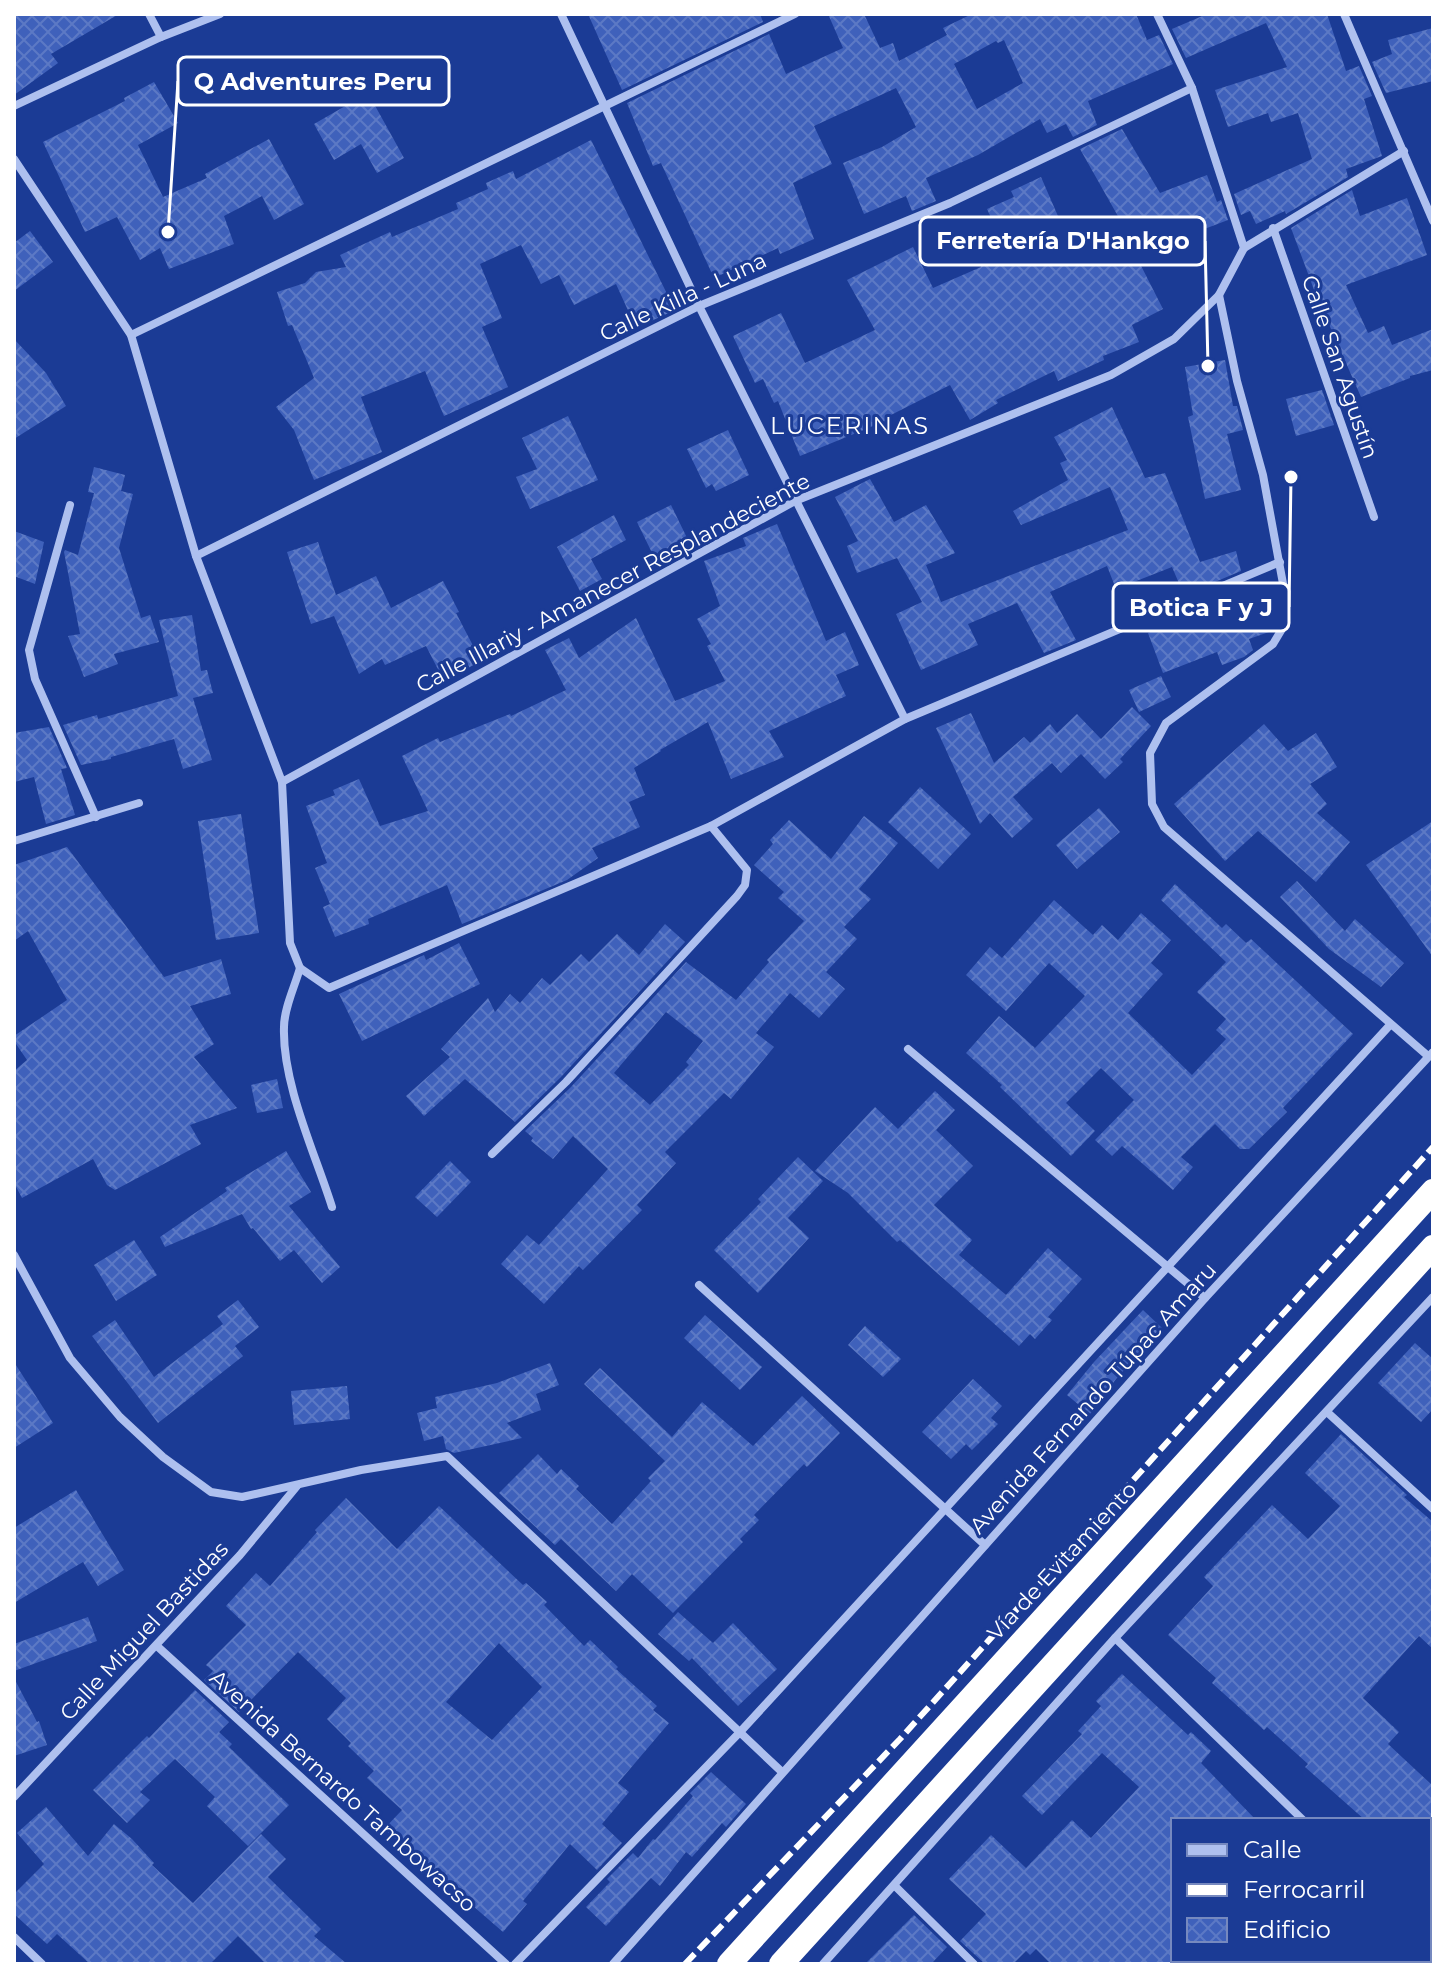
<svg xmlns="http://www.w3.org/2000/svg" width="1447" height="1978" font-family="Montserrat,sans-serif">
<defs>
<pattern id="building-cross-hatch" width="8" height="8" patternUnits="userSpaceOnUse" patternTransform="scale(2)"><rect width="8" height="8" fill="#3f61bb"/><path d="M0 0l8 8M0 8l8-8" fill="none" stroke="#5c79c5"/></pattern>
</defs>
<rect width="100%" height="100%" fill="#1b3b95"/>
<g fill="url(#building-cross-hatch)" fill-rule="evenodd">
<path d="M14 14H119L51 54 58 63 14 95Z"/>
<path d="M588 14H760L763 22 622 90Z"/>
<path d="M828 14H864L880 48 893 43 899 61 947 35 943 28 972 14H1136L1147 40 1159 35 1173 64 1088 101 1097 125 1073 137 1066 124 1047 133 1040 119 978 155 926 178 936 201 912 211 906 196 864 214 843 163 882 147 916 127 896 88 814 126 832 164 793 183 814 239 780 254 778 248 714 278 661 163 653 166 627 103 769 34 786 74 843 48ZM1004 40 1023 83 977 109 954 64 996 41 998 43Z"/>
<path d="M1207 14H1327L1346 71 1359 66 1372 96 1364 99 1382 156 1346 169 1348 177 1286 214 1285 211 1256 224 1250 211 1241 215 1234 194 1312 159 1298 113 1271 122 1268 113 1228 127 1215 90 1287 67 1266 23 1186 58 1172 29Z"/>
<path d="M1433 28V81L1386 93 1372 62 1392 54 1388 40Z"/>
<path d="M154 82 178 123 138 145 163 197 207 178 205 174 269 139 304 204 274 220 262 196 224 216 234 244 169 269 160 248 140 260 117 217 85 232 43 142 125 101 124 98Z"/>
<path d="M368 93 404 158 377 173 361 144 334 160 314 124Z"/>
<path d="M1122 129 1160 193 1207 175 1217 202 1221 200 1228 220 1186 236 1181 221 1132 248 1163 309 1132 325 1139 342 1103 356 1104 360 1058 381 1054 371 996 400 998 403 970 420 950 385 887 417 888 420 800 456 778 401 774 403 763 379 755 383 733 336 781 313 805 363 875 330 847 280 913 247 933 288 981 267 973 246 999 235 987 209 1014 197 1011 191 1041 177 1071 246 1119 218 1080 149Z"/>
<path d="M591 140 675 310 636 328 616 284 574 305 559 275 541 284 521 245 480 264 502 318 482 327 508 387 444 416 425 371 361 397 382 452 314 480 294 430 276 407 314 378 292 325 288 326 277 292 305 283 316 272 346 267 340 255 390 232 392 237 458 209 456 203 488 189 486 183 513 171 516 179Z"/>
<path d="M1352 190 1360 216 1407 198 1427 255 1346 285 1368 333 1384 326 1392 345 1433 329V370L1410 376V378L1361 397 1316 295 1291 228Z"/>
<path d="M30 231 53 262 14 291V243Z"/>
<path d="M14 339 46 373 66 406 14 439Z"/>
<path d="M1225 360 1233 406H1237L1243 430 1227 434 1241 490 1205 499 1188 417 1193 415 1185 367Z"/>
<path d="M1322 390 1334 425 1296 436 1286 399Z"/>
<path d="M1112 407 1145 478 1165 473 1200 562 1236 551 1241 571 1184 595 1172 567 1116 589 1107 566 1050 592 1076 640 1044 653 1017 603 968 624 978 645 921 670 896 614 922 602 897 558 857 573 847 546 858 541 835 497 870 479 894 522 926 505 955 553 926 565 941 602 1128 530 1110 487 1021 525 1013 511 1068 480 1060 463 1067 460 1054 437Z"/>
<path d="M568 416 598 480 530 509 516 477 537 469 522 438Z"/>
<path d="M728 430 749 475 716 491 712 484 706 488 687 449Z"/>
<path d="M94 467 125 475 121 491 133 494 119 548 141 618 150 615 159 642 114 654 118 664 84 677 68 636 80 634 64 552 65 550 78 555 94 493 88 492Z"/>
<path d="M671 505 689 542 655 559 637 522Z"/>
<path d="M614 515 626 540 591 559 602 579 580 591 557 547Z"/>
<path d="M777 524 826 641 845 632 859 665 836 675 846 696 769 731 784 757 731 779 708 722 660 750 661 751 634 768 645 795 629 802 640 827 592 848 598 858 567 880 462 924 447 885 368 919 369 924 335 937 323 907 330 904 315 868 327 863 306 806 335 795 333 790 359 779 380 826 428 811 402 756 438 738 440 742 510 714 511 716 566 690 545 650 569 638 579 658 636 618 675 701 725 681 707 646 711 644 697 619 720 606 704 561 746 546 743 538Z"/>
<path d="M14 531 44 542 35 584 14 576Z"/>
<path d="M318 542 336 595 376 576 391 608 443 581 459 612 456 613 481 661 444 681 426 646 385 665 382 659 359 674 334 616 311 624 287 552Z"/>
<path d="M1245 584 1250 599 1256 597 1269 632 1249 639 1253 650 1244 657 1222 665 1217 652 1163 673 1148 633 1193 614 1190 607Z"/>
<path d="M192 615 201 671 207 670 213 693 193 698 212 760 183 769 174 739 111 757V759L81 765 63 725 97 715 98 719 178 696 159 620Z"/>
<path d="M1161 676 1171 697 1139 712 1129 690Z"/>
<path d="M1132 707 1151 726 1120 759 1123 762 1105 779 1081 754 1061 773 1052 763 1013 797 1033 819 1012 838 990 813 980 824 936 728 971 713 994 763 1024 737 1030 743 1050 724 1057 733 1077 714 1101 739Z"/>
<path d="M1264 724 1288 751 1316 733 1337 767 1310 784 1327 804 1317 813 1350 842 1316 882 1258 831 1225 861 1174 804Z"/>
<path d="M49 727 67 768 61 769 75 815 46 824 34 777 14 782V733Z"/>
<path d="M920 787 971 834 938 869 888 822Z"/>
<path d="M1099 808 1120 832 1077 869 1056 845Z"/>
<path d="M241 814 259 933 216 940 198 821Z"/>
<path d="M864 816 898 843 859 889 871 899 844 927 857 939 826 972 845 989 819 1018 790 993 756 1033 774 1047 731 1099 724 1093 665 1152 676 1163 637 1205 642 1210 583 1270 579 1266 544 1304 501 1264 527 1235 539 1245 608 1169 573 1136 553 1159 531 1141 533 1138 525 1131 571 1087 686 962 736 1000 769 962 767 960 804 921 778 898 784 892 754 865 773 844 770 840 789 820 831 859ZM666 1012 703 1041 686 1062 689 1065 650 1105 614 1073Z"/>
<path d="M1433 821V957L1366 865Z"/>
<path d="M67 847 164 977 221 959 231 994 190 1006 214 1044 194 1057 237 1108 190 1125 201 1144 115 1190 107 1185 93 1159 22 1198 14 1183V1071L27 1060 14 1041V1036L67 1000 28 931 14 941V865Z"/>
<path d="M1297 881 1345 931 1355 919 1404 963 1381 987 1329 949 1280 897Z"/>
<path d="M1175 884 1222 928 1226 924 1246 943 1251 939 1353 1034 1283 1108 1287 1112 1249 1149H1240L1215 1124 1181 1157 1193 1167 1173 1190 1122 1146 1112 1156 1095 1140 1134 1100 1101 1068 1066 1103 1095 1131 1071 1156 1000 1087 1002 1085 966 1053 999 1016 1035 1048 1085 996 1049 963 1006 1011 966 975 990 947 1002 958 1054 900 1093 935 1102 925 1118 940 1141 913 1171 940 1151 963 1163 974 1128 1013 1192 1075 1226 1039 1216 1030 1226 1019 1197 992 1226 962 1161 900Z"/>
<path d="M665 924 685 942 561 1077 515 1122 465 1079 424 1116 406 1096 450 1057 441 1049 488 998 495 1012 510 994 520 1003 542 978 550 985 581 954 589 962 617 934 639 955Z"/>
<path d="M459 943 480 984 362 1041 339 994 424 955 426 960Z"/>
<path d="M277 1079 283 1108 257 1113 251 1085Z"/>
<path d="M935 1091 955 1110 936 1130 973 1166 934 1205 972 1240 959 1255 1006 1295 1048 1248 1082 1279 1048 1317 1052 1320 1035 1339 1030 1334 1019 1346 900 1240 897 1242 848 1193 815 1171 875 1107 898 1129Z"/>
<path d="M286 1151 311 1192 289 1206 340 1267 322 1283 294 1250 280 1261 253 1228 251 1229 242 1214 165 1247 160 1237 227 1191 225 1188Z"/>
<path d="M798 1157 823 1181 788 1218 809 1238 758 1293 714 1250 761 1202 758 1199Z"/>
<path d="M450 1161 471 1182 437 1217 415 1197Z"/>
<path d="M134 1240 157 1275 116 1301 94 1265Z"/>
<path d="M238 1300 259 1327 235 1346 243 1356 158 1423 92 1336 115 1320 154 1377 223 1324 217 1316Z"/>
<path d="M1143 1310 1162 1328 1116 1379 1090 1414 1067 1395 1094 1362Z"/>
<path d="M705 1315 762 1367 740 1390 684 1338Z"/>
<path d="M865 1326 901 1359 883 1377 848 1345Z"/>
<path d="M1415 1343 1433 1359V1409L1421 1422 1378 1383Z"/>
<path d="M14 1362 53 1423 14 1448Z"/>
<path d="M550 1363 559 1385 536 1394 541 1410 507 1423 522 1438 454 1453 446 1449 443 1436 424 1441 417 1413 437 1408 435 1397 497 1383Z"/>
<path d="M600 1368 672 1437 702 1402 753 1446 802 1396 840 1433 807 1467 804 1464 754 1515 759 1520 740 1539 743 1542 673 1613 632 1574 616 1591 561 1539 555 1545 499 1493 538 1454 557 1474 561 1469 579 1486 576 1489 612 1524 651 1481 648 1478 665 1461 584 1384Z"/>
<path d="M973 1379 1002 1406 991 1418 998 1424 972 1450 966 1444 951 1459 922 1432Z"/>
<path d="M347 1386 350 1419 294 1425 291 1391Z"/>
<path d="M1341 1434 1407 1495 1404 1497 1433 1522V1649L1419 1636 1363 1698 1399 1732 1388 1744 1433 1786V1820H1365L1305 1767 1308 1764 1267 1727 1264 1730 1212 1683 1216 1678 1168 1635 1213 1586 1204 1577 1272 1505 1308 1539 1340 1506 1305 1473Z"/>
<path d="M76 1490 124 1570 98 1586 83 1562 14 1603V1528Z"/>
<path d="M346 1498 397 1549 439 1506 523 1585 526 1583 547 1602 544 1605 584 1646 590 1640 618 1667 616 1669 657 1706 653 1710 669 1723 618 1783 629 1792 602 1824 622 1843 597 1870 570 1844 523 1901 527 1904 503 1932 384 1829 402 1810 367 1778 374 1771 348 1746 351 1743 327 1719 346 1698 298 1652 239 1712 204 1680 213 1671 206 1665 246 1625 226 1606 256 1573 270 1586 317 1532 315 1530ZM499 1643 542 1687 492 1740 446 1702Z"/>
<path d="M678 1612 713 1643 733 1623 777 1669 738 1706 692 1658 689 1661 658 1634Z"/>
<path d="M88 1617 97 1641 14 1671V1644Z"/>
<path d="M1122 1674 1188 1735 1191 1732 1211 1751 1201 1763 1256 1820H1173V1964H1051L1036 1949 1030 1955 1026 1951 1013 1964H985L960 1941 986 1914 949 1879 991 1835 1026 1868 1072 1820 1091 1838 1139 1787 1102 1753 1042 1815 1022 1796 1082 1734 1078 1731 1101 1706 1096 1701Z"/>
<path d="M14 1678 37 1722 39 1721 47 1745 14 1756Z"/>
<path d="M195 1690 229 1722 219 1732 232 1744 229 1747 289 1805 248 1846 207 1806 215 1797 175 1759 140 1792 150 1800 127 1823 93 1790 147 1736 149 1738Z"/>
<path d="M711 1772 746 1804 726 1827 722 1823 692 1857 686 1852 660 1886 651 1878 606 1926 586 1907 610 1882 607 1879 633 1853 638 1858 653 1839 655 1840 693 1796 690 1793Z"/>
<path d="M46 1807 88 1856 114 1824 132 1839 154 1863 152 1865 193 1903 261 1834 286 1859 268 1877 321 1929 314 1936 347 1964H266L238 1936 210 1964H90L57 1934 47 1944 14 1914V1894L44 1864 17 1833Z"/>
<path d="M914 1915 947 1947 931 1964H865Z"/>
</g>
<g fill="none" stroke-linecap="round" stroke-linejoin="round">
<g stroke="#aec0ef" stroke-width="8">
<path d="M149 14 161 37"/>
<path d="M561 14 699 306 905 719"/>
<path d="M1157 14 1192 88 1244 248 1219 295 1237 381 1263 475 1286 600 1282 629 1273 644 1166 723 1150 753 1152 804 1164 827 1428 1056"/>
<path d="M1344 14 1433 221"/>
<path d="M14 106 161 37 220 14"/>
<path d="M14 159 131 335 196 556 282 782 290 943 300 968 329 988 711 826 905 719 1280 562"/>
<path d="M1273 228 1374 517"/>
<path d="M1244 248 1404 151"/>
<path d="M131 335 795 14"/>
<path d="M70 505 29 650 35 679 96 817"/>
<path d="M196 556 699 306 950 203 1192 88"/>
<path d="M282 782 795 501 1111 375 1174 339 1219 295"/>
<path d="M14 841 139 803"/>
<path d="M300 968C295 986 284 1008 284 1027 282 1083 315 1153 332 1207"/>
<path d="M908 1049 1205 1298"/>
<path d="M492 1154 566 1082 737 896 745 885 747 870 711 826"/>
<path d="M14 1255 70 1358 120 1417 163 1457 211 1492 242 1497 361 1470 447 1456 782 1772"/>
<path d="M699 1285 985 1545"/>
<path d="M1327 1412 1433 1509"/>
<path d="M1115 1638 1303 1820"/>
<path d="M157 1646 506 1964"/>
<path d="M14 1797 240 1555 297 1486"/>
<path d="M895 1886 974 1964"/>
<path d="M14 1937 42 1964"/>
<path d="M1429 1941 1433 1944"/>
<path d="M515 1964 741 1731 1390 1025"/>
<path d="M613 1964 1205 1298 1433 1052"/>
<path d="M823 1964 1115 1638 1433 1297"/>
<path d="M1192 1964 1196 1960"/>
</g>
<g stroke="#fff" stroke-width="24">
<path d="M729 1964 1433 1191"/>
<path d="M781 1964 1433 1247"/>
</g>
<path stroke="#fff" stroke-width="6" stroke-dasharray="14 6" stroke-linecap="butt" d="M685 1964 900 1739 1433 1147"/>
</g>
<g text-anchor="middle" dominant-baseline="central" stroke-width="6" stroke-linejoin="round" paint-order="stroke">
<g font-size="22" fill="#fff" stroke="#1b3b95">
<text transform="translate(683 297) rotate(-25)">Calle Killa - Luna</text>
<text transform="translate(1340 367) rotate(71)">Calle San Agustín</text>
<text transform="translate(613 583) rotate(-28)">Calle Illariy - Amanecer Resplandeciente</text>
<text transform="translate(1093 1398) rotate(-48)">Avenida Fernando Túpac Amaru</text>
<text transform="translate(1062 1561) rotate(-47)">Vía de Evitamiento</text>
<text transform="translate(144 1631) rotate(-47)">Calle Miguel Bastidas</text>
<text transform="translate(343 1791) rotate(42)">Avenida Bernardo Tambowacso</text>
</g>
<g font-size="24" letter-spacing="2" fill="#fff" stroke="#1b3b95">
<text x="850" y="425">LUCERINAS</text>
</g>
</g>
<path fill="none" stroke="#fff" stroke-width="3" d="M168 232L178 81M1208 366L1205 241M1291 477L1289 607"/>
<g fill="#fff" stroke="#1b3b95" stroke-width="3">
<circle cx="168" cy="232" r="8"/>
<circle cx="1208" cy="366" r="8"/>
<circle cx="1291" cy="477" r="8"/>
</g>
<g fill="#1b3b95" stroke="#fff" stroke-width="3">
<rect x="178" y="57" width="271" height="48" rx="8"/>
<rect x="920" y="217" width="285" height="48" rx="8"/>
<rect x="1113" y="583" width="176" height="48" rx="8"/>
</g>
<g font-size="24" text-anchor="middle" font-weight="bold" fill="#fff">
<text x="313" y="90">Q Adventures Peru</text>
<text x="1063" y="249">Ferretería D'Hankgo</text>
<text x="1201" y="616">Botica F y J</text>
</g>
<rect width="1447" height="1978" fill="none" stroke="#ffffff" stroke-width="32"/>
<rect x="1171" y="1818" width="260" height="144" fill="#1b3b95" stroke="#7689bf" stroke-width="2"/>
<rect x="1187" y="1844" width="40" height="12" fill="#aec0ef" stroke="#7689bf" stroke-width="2"/>
<text x="1243" y="1858" font-size="24" fill="#ffffff">Calle</text>
<rect x="1187" y="1884" width="40" height="12" fill="#ffffff" stroke="#7689bf" stroke-width="2"/>
<text x="1243" y="1898" font-size="24" fill="#ffffff">Ferrocarril</text>
<rect x="1187" y="1918" width="40" height="24" fill="url(#building-cross-hatch)" stroke="#7689bf" stroke-width="2"/>
<text x="1243" y="1938" font-size="24" fill="#ffffff">Edificio</text>
</svg>
